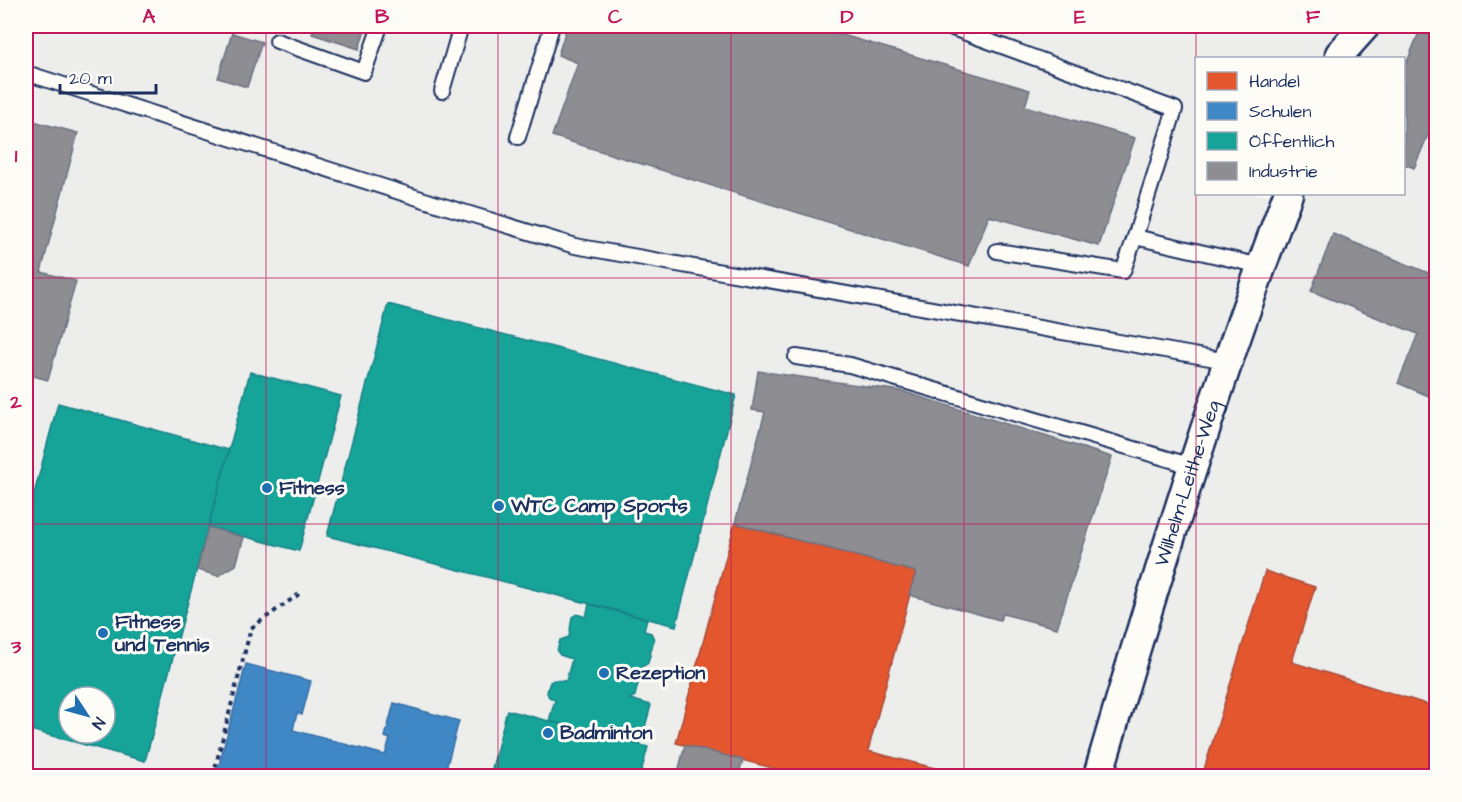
<svg xmlns="http://www.w3.org/2000/svg" width="1462" height="802" font-family="'Architects Daughter',sans-serif">
<rect width="100%" height="100%" fill="#fdfcf7"/>
<filter id="ink" filterUnits="userSpaceOnUse"><feTurbulence type="fractalNoise" baseFrequency=".0167" numOctaves="2"/><feDisplacementMap in="SourceGraphic" scale="12" xChannelSelector="R" yChannelSelector="G"/><feConvolveMatrix kernelMatrix="1 2 1 2 8 2 1 2 1" color-interpolation-filters="sRGB"/></filter>
<g filter="url(#ink)">
<path fill="#edeeec" fill-rule="evenodd" d="M26 26H1436V776H26ZM1196 58H1404V194H1196ZM69 697H105V733H69Z"/>
<g fill="#e4572e" stroke="#a84b3c" stroke-width="1.5">
<path d="M735 523 916 572 868 751 966 776H774L776 769 676 743Z"/>
<path d="M1265 571 1315 587 1292 662 1436 707V776H1202Z"/>
</g>
<path fill="#3f88c5" stroke="#346da6" stroke-width="1.5" d="M246 664 311 681 302 715 297 713 293 730 385 755 390 739 385 737 394 703 459 721 444 776H216Z"/>
<g fill="#17a398" stroke="#188087" stroke-width="1.5" fill-rule="evenodd">
<path d="M388 304 736 395 676 626 327 536Z"/>
<path d="M250 372 341 396 299 551 208 527Z"/>
<path d="M58 403 229 450 145 761 26 729V524ZM69 697H105V733H69Z"/>
<path d="M589 604 647 619 644 631 651 633 654 639 648 663 642 667 635 696 630 699 651 705 640 745 549 721 555 700 549 697 547 693 548 688 550 682 554 680 566 681 572 659 560 655 557 651 560 640 569 637 572 617 577 614 586 617Z"/>
<path d="M507 710 648 747 640 776H490Z"/>
</g>
<g fill="#8d8d92" stroke="#6b7182" stroke-width="1.5">
<path d="M315 26H366L359 49 312 34Z"/>
<path d="M567 26H812L1030 90 1025 106 1135 138 1099 246 989 216 969 266 552 136 578 63 558 55Z"/>
<path d="M1420 30 1436 37V116L1414 168 1404 164V69Z"/>
<path d="M232 33 262 42 247 87 218 78Z"/>
<path d="M26 119 78 133 41 272 76 281 48 380 26 374Z"/>
<path d="M1333 234 1436 276V399L1398 383 1418 334 1311 291Z"/>
<path d="M758 371 901 391 1112 457 1057 628 1003 614 1000 620 909 595 916 572 735 523 765 412 752 410Z"/>
<path d="M208 527 244 537 236 565 218 576 197 570Z"/>
<path d="M685 745 743 760 738 776 717 772 716 776H677Z"/>
</g>
<g fill="none" stroke-linecap="round" stroke-linejoin="round">
<defs>
<g id="service">
<path d="M947 26 1175 109 1135 237"/>
<path d="M277 41 364 72 380 26"/>
<path d="M26 73 437 204 575 246 1227 361"/>
<path d="M442 91 461 26"/>
<path d="M518 137 552 26"/>
<path d="M997 251 1123 271 1135 237 1261 266"/>
<path d="M796 357 850 365 1192 466"/>
</g>
<g id="minor">
<path d="M1340 54 1365 26"/>
<path id="s1" d="M1098 776C1155 580 1216 385 1288 194"/>
</g>
</defs>
<use href="#service" stroke="#1b2f5e" stroke-width="18"/>
<use href="#minor" stroke="#1b2f5e" stroke-width="33"/>
<path stroke="#1b2f5e" stroke-width="4" stroke-dasharray="4.5 4.5" stroke-linecap="butt" d="M213 776 251 628 302 592"/>
<use href="#service" stroke="#fdfcf7" stroke-width="14"/>
<use href="#minor" stroke="#fdfcf7" stroke-width="28"/>
</g>
</g>
<path fill="none" stroke="#c2185b" stroke-width="1.5" stroke-opacity="0.55" d="M266 26V776M498 26V776M731 26V776M964 26V776M1196 26V776M26 278H1436M26 524H1436"/>
<g fill="#1f6fb2" stroke="#fdfcf7" stroke-width="2">
<circle cx="267" cy="488" r="6"/>
<circle cx="499" cy="506" r="6"/>
<circle cx="103" cy="633" r="6"/>
<circle cx="604" cy="673" r="6"/>
<circle cx="548" cy="733" r="6"/>
</g>
<g text-anchor="middle" dominant-baseline="central" stroke-width="6" stroke-linejoin="round" paint-order="stroke">
<g font-size="20" fill="#1b2f5e" stroke="#fdfcf7">
<text stroke="none"><textPath href="#s1" startOffset="306">Wilhelm-Leithe-Weg</textPath></text>
</g>
<g font-size="20" font-weight="bold" fill="#1b2f5e" stroke="#fdfcf7" text-anchor="start">
<text x="279" y="488">Fitness</text>
<text x="511" y="506">WTC Camp Sports</text>
<text x="115" y="622">Fitness<tspan x="115" dy="23">und Tennis</tspan></text>
<text x="616" y="673">Rezeption</text>
<text x="560" y="733">Badminton</text>
</g>
</g>
<rect width="1462" height="802" fill="none" stroke="#fdfcf7" stroke-width="66"/>
<rect x="1195" y="57" width="210" height="138" fill="#fdfcf7" stroke="#a3aaba" stroke-width="1.5"/>
<rect x="1207" y="72" width="30" height="18" fill="#e4572e" stroke="#a3aaba" stroke-width="1.5"/>
<text x="1249" y="87" font-size="18" fill="#1b2f5e">Handel</text>
<rect x="1207" y="102" width="30" height="18" fill="#3f88c5" stroke="#a3aaba" stroke-width="1.5"/>
<text x="1249" y="117" font-size="18" fill="#1b2f5e">Schulen</text>
<rect x="1207" y="132" width="30" height="18" fill="#17a398" stroke="#a3aaba" stroke-width="1.5"/>
<text x="1249" y="147" font-size="18" fill="#1b2f5e">Öffentlich</text>
<rect x="1207" y="162" width="30" height="18" fill="#8d8d92" stroke="#a3aaba" stroke-width="1.5"/>
<text x="1249" y="177" font-size="18" fill="#1b2f5e">Industrie</text>
<g transform="translate(87 715) rotate(126)"><circle r="28" fill="#fdfcf7" stroke="#a3aaba" stroke-width="1.5"/>
<path d="M0-4.5L10 22L0 15L-10 22Z" fill="#1f6fb2"/>
<text y="-9" font-size="16" font-weight="bold" text-anchor="middle" fill="#1b2f5e">N</text>
</g>
<path d="M60 84v9h96v-9" fill="none" stroke="#1b2f5e" stroke-width="3"/>
<text x="69" y="84" font-size="18" fill="#1b2f5e" stroke="#fdfcf7" stroke-width="4.5" paint-order="stroke">20 m</text>
<rect x="33" y="33" width="1396" height="736" fill="none" stroke="#c2185b" stroke-width="2"/>
<g font-size="20" text-anchor="middle" font-weight="bold" fill="#c2185b">
<text x="149" y="23">A</text>
<text x="382" y="23">B</text>
<text x="615" y="23">C</text>
<text x="847" y="23">D</text>
<text x="1080" y="23">E</text>
<text x="1313" y="23">F</text>
<text x="16" y="162">1</text>
<text x="16" y="408">2</text>
<text x="16" y="653">3</text>
</g>
</svg>
